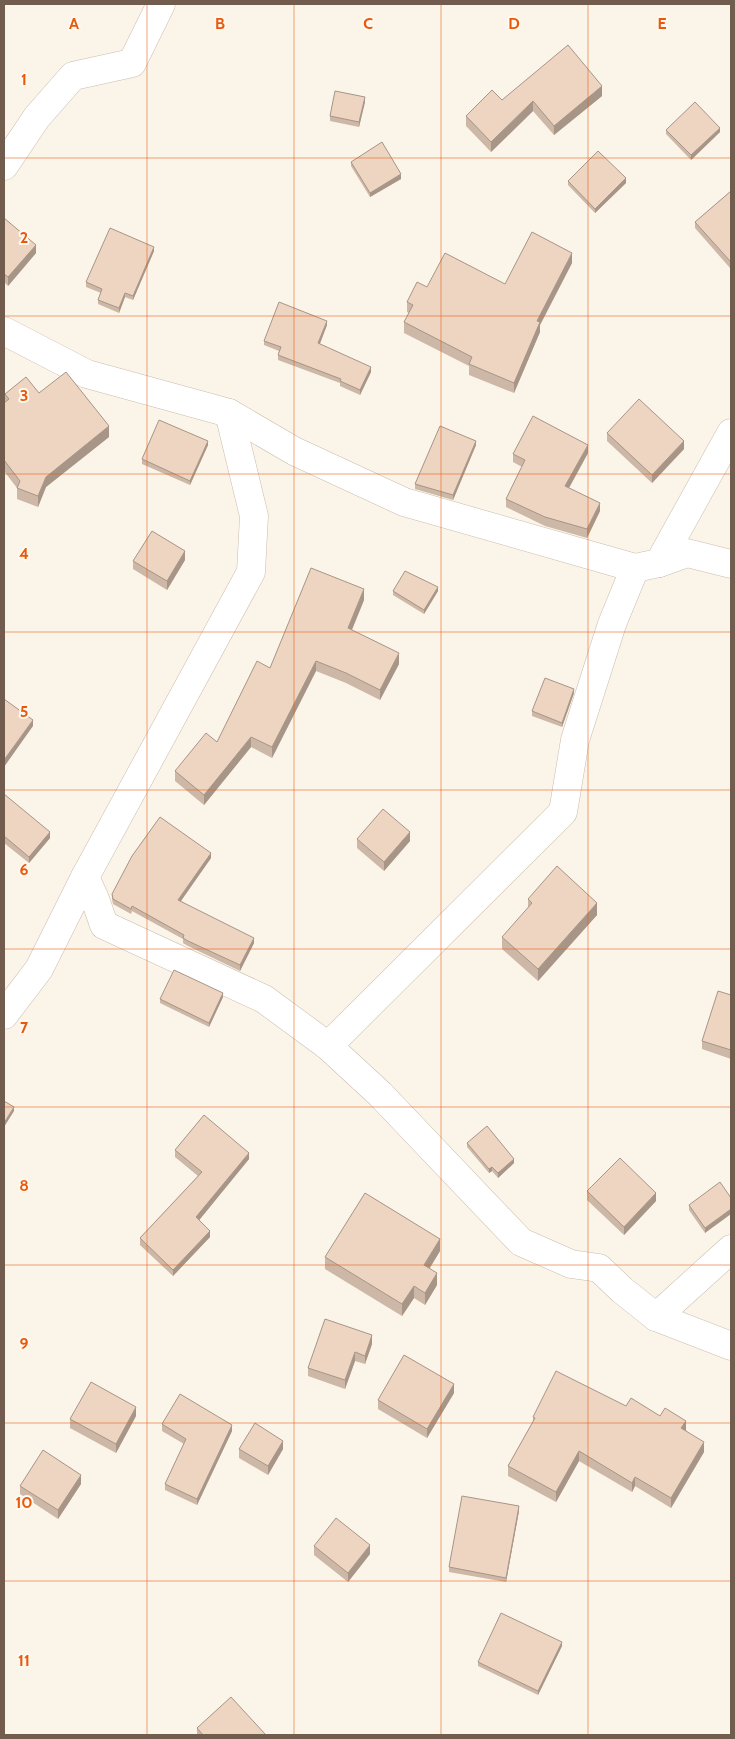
<svg xmlns="http://www.w3.org/2000/svg" width="735" height="1739" font-family="Cabin,sans-serif">
<rect width="100%" height="100%" fill="#fbf4e8"/>
<g fill="none" stroke-linecap="round" stroke-linejoin="round">
<defs>
<g id="minor">
<path d="M4 166 37 117 73 76 132 63 161 4"/>
<path d="M4 331 87 374 229 413 294 451 404 502 635 568 659 563 731 433"/>
<path d="M229 413 254 516 251 572 85 877 95 899 104 925 264 999 328 1046 380 1094 521 1242 571 1264 599 1268 622 1290 656 1317 731 1346"/>
<path d="M659 563 687 553 731 564"/>
<path d="M4 1015 39 969 85 877"/>
<path d="M328 1046 563 812 575 740 612 624 635 568"/>
<path d="M656 1317 731 1249"/>
</g>
</defs>
<use href="#minor" stroke="#ccbcae" stroke-width="29"/>
<use href="#minor" stroke="#fff" stroke-width="28"/>
</g>
<g fill="#cdb7a6">
<path d="M602 96 554 135 533 111 491 152 466 126V116L502 100Z"/>
<path d="M365 102 359 127 330 121V116Z"/>
<path d="M666 130 720 132 691 160 666 134Z"/>
<path d="M351 162 401 179 370 197 351 166Z"/>
<path d="M568 181 626 183 595 213 568 185Z"/>
<path d="M731 191 730 268 695 228V222Z"/>
<path d="M4 218 36 253 8 286 4 282Z"/>
<path d="M154 251 133 300 125 297 119 313 98 304V300L101 293 86 287V282Z"/>
<path d="M572 263 540 325V332L514 393 469 375V366L404 333V322L409 313 407 312V302L427 287 505 284Z"/>
<path d="M327 325 320 344 371 372 360 395 340 386V383L278 360V355L279 351 264 345V341Z"/>
<path d="M39 393 109 437 46 487 38 507 17 499V488L4 471V403L5 401V394Z"/>
<path d="M607 433 684 449 652 483 607 441Z"/>
<path d="M208 445 190 485 142 464V459Z"/>
<path d="M476 445 453 500 415 489V484Z"/>
<path d="M588 453 569 488 600 511 587 538 545 526 506 507V499L522 467 513 462V454Z"/>
<path d="M185 560 167 590 133 569V561Z"/>
<path d="M393 591H438L424 614 393 595Z"/>
<path d="M364 600 352 630 399 664 380 700 346 683 316 671 272 758 251 747 204 805 175 781V771L217 742 270 668Z"/>
<path d="M574 693 562 727 532 716V711Z"/>
<path d="M4 794 50 838 29 863 4 843Z"/>
<path d="M357 839 410 841 384 871 357 848Z"/>
<path d="M211 858 181 901 254 943 240 971 188 946 183 943V939L132 911 131 914 113 904 112 899V894Z"/>
<path d="M528 899 597 915 538 981 502 949V937L528 909Z"/>
<path d="M731 995V1059L702 1049V1041Z"/>
<path d="M223 997 209 1027 160 1003V999Z"/>
<path d="M467 1143 514 1163 498 1178 492 1171 489 1173 467 1147Z"/>
<path d="M175 1150 249 1159 199 1220 210 1237 173 1276 140 1245V1238L198 1176 175 1157Z"/>
<path d="M587 1191 656 1201 624 1235 587 1200Z"/>
<path d="M731 1198 705 1233 689 1210V1205Z"/>
<path d="M440 1251 430 1268 437 1285 425 1305 414 1298 402 1316 325 1269V1257Z"/>
<path d="M372 1344 365 1364 355 1361 345 1389 308 1376V1368Z"/>
<path d="M454 1393 427 1438 378 1409V1400Z"/>
<path d="M626 1406 686 1430 704 1452 671 1508 635 1486 632 1492 579 1461 556 1502 508 1476V1466L533 1422V1417Z"/>
<path d="M136 1416 116 1453 70 1428V1419Z"/>
<path d="M162 1424 232 1431 197 1505 165 1490V1484L184 1444 162 1431Z"/>
<path d="M239 1449H283L268 1475 239 1458Z"/>
<path d="M81 1484 58 1519 20 1494V1486Z"/>
<path d="M519 1511 506 1582 449 1572V1567Z"/>
<path d="M314 1546 370 1554 348 1582 314 1555Z"/>
<path d="M562 1646 538 1695 478 1666V1662Z"/>
<path d="M197 1728 266 1735H197Z"/>
</g>
<g fill="#a79587">
<path d="M602 86V96L554 135V126Z"/>
<path d="M365 97V102L359 127V122Z"/>
<path d="M533 101V111L491 152V142Z"/>
<path d="M720 128V132L691 160V155Z"/>
<path d="M401 174V179L370 197V193Z"/>
<path d="M626 178V183L595 213V209Z"/>
<path d="M36 245V253L8 286V277Z"/>
<path d="M154 247V251L133 300V296Z"/>
<path d="M572 253V263L540 325V332L514 393V383L537 321Z"/>
<path d="M731 260V266L730 268V261Z"/>
<path d="M125 293V297L119 313V308Z"/>
<path d="M327 321V325L318 348V343Z"/>
<path d="M371 367V372L360 395V390Z"/>
<path d="M109 426V437L46 487 38 507V496L46 477Z"/>
<path d="M208 441V445L190 485V481Z"/>
<path d="M476 441V445L453 500V495Z"/>
<path d="M684 441V449L652 483V475Z"/>
<path d="M588 445V453L565 495V486Z"/>
<path d="M600 503V511L587 538V529Z"/>
<path d="M185 551V560L167 590V581Z"/>
<path d="M438 587V591L424 614V610Z"/>
<path d="M364 589V600L348 639V628Z"/>
<path d="M399 653V664L380 700V690Z"/>
<path d="M316 661V671L272 758V747Z"/>
<path d="M574 689V693L562 727V723Z"/>
<path d="M33 720V726L4 767V760Z"/>
<path d="M251 737V747L204 805V795Z"/>
<path d="M50 832V838L29 863V857Z"/>
<path d="M410 832V841L384 871V862Z"/>
<path d="M211 853V858L178 905V900Z"/>
<path d="M597 903V915L538 981V969Z"/>
<path d="M254 938V943L240 971V965Z"/>
<path d="M223 993V997L209 1027V1023Z"/>
<path d="M14 1107V1111L4 1127V1123Z"/>
<path d="M249 1153V1159L196 1224V1217Z"/>
<path d="M514 1159V1163L498 1178V1173Z"/>
<path d="M492 1167V1171L489 1173V1169Z"/>
<path d="M656 1193V1201L624 1235V1227Z"/>
<path d="M731 1209V1214L705 1233V1228Z"/>
<path d="M210 1231V1237L173 1276V1270Z"/>
<path d="M440 1239V1251L424 1277V1265Z"/>
<path d="M437 1273V1285L425 1305V1293Z"/>
<path d="M414 1286V1298L402 1316V1304Z"/>
<path d="M372 1335V1344L365 1364V1356Z"/>
<path d="M355 1352V1361L345 1389V1380Z"/>
<path d="M454 1384V1393L427 1438V1429Z"/>
<path d="M136 1407V1416L116 1453V1444Z"/>
<path d="M686 1421V1430L681 1438V1428Z"/>
<path d="M232 1425V1431L197 1505V1499Z"/>
<path d="M283 1441V1449L268 1475V1466Z"/>
<path d="M704 1442V1452L671 1508V1498Z"/>
<path d="M579 1451V1461L556 1502V1492Z"/>
<path d="M81 1475V1484L58 1519V1510Z"/>
<path d="M635 1477V1486L632 1492V1483Z"/>
<path d="M519 1506V1511L506 1582V1578Z"/>
<path d="M370 1545V1554L348 1582V1573Z"/>
<path d="M562 1642V1646L538 1695V1691Z"/>
</g>
<g fill="#eed5c1" stroke="#a79587">
<path d="M568 45 602 86 554 126 533 101 491 142 466 116 492 90 502 100Z"/>
<path d="M335 91 365 97 359 122 330 116Z"/>
<path d="M695 102 720 128 691 155 666 130Z"/>
<path d="M382 142 401 174 370 193 351 162Z"/>
<path d="M598 151 626 178 595 209 568 181Z"/>
<path d="M731 191V260L730 261 695 222Z"/>
<path d="M4 218 36 245 8 277 4 274Z"/>
<path d="M110 228 154 247 133 296 125 293 119 308 98 300 102 289 86 282Z"/>
<path d="M532 232 572 253 537 321 540 322 514 383 469 364 472 357 404 322 413 305 407 302 417 282 427 287 445 253 505 284Z"/>
<path d="M279 302 327 321 318 343 371 367 360 390 340 381 341 379 278 355 281 347 264 341Z"/>
<path d="M66 372 109 426 46 477 38 496 17 488 20 481 4 460V403L9 399 5 394 26 377 39 393Z"/>
<path d="M639 399 684 441 652 475 607 433Z"/>
<path d="M533 416 588 445 565 486 600 503 587 529 545 517 506 499 525 460 513 454Z"/>
<path d="M159 420 208 441 190 481 142 459Z"/>
<path d="M440 426 476 441 453 495 415 484Z"/>
<path d="M152 531 185 551 167 581 133 561Z"/>
<path d="M311 568 364 589 348 628 399 653 380 690 346 673 316 661 272 747 251 737 204 795 175 771 206 733 217 742 257 661 270 668Z"/>
<path d="M405 571 438 587 424 610 393 591Z"/>
<path d="M545 678 574 689 562 723 532 711Z"/>
<path d="M4 699 33 720 4 760Z"/>
<path d="M4 794 50 832 29 857 4 836Z"/>
<path d="M383 809 410 832 384 862 357 839Z"/>
<path d="M160 817 211 853 178 900 254 938 240 965 188 941 183 938 184 935 132 906 131 909 113 899 112 894 132 856Z"/>
<path d="M557 866 597 903 538 969 502 937 532 903 528 899Z"/>
<path d="M174 970 223 993 209 1023 160 999Z"/>
<path d="M718 991 731 995V1050L702 1041Z"/>
<path d="M4 1101 14 1107 4 1123Z"/>
<path d="M204 1115 249 1153 196 1217 210 1231 173 1270 140 1238 202 1172 175 1150Z"/>
<path d="M487 1126 514 1159 498 1173 492 1167 489 1169 467 1143Z"/>
<path d="M620 1158 656 1193 624 1227 587 1191Z"/>
<path d="M720 1182 731 1198V1209L705 1228 689 1205Z"/>
<path d="M365 1193 440 1239 424 1265 437 1273 425 1293 414 1286 402 1304 325 1257Z"/>
<path d="M325 1319 372 1335 365 1356 355 1352 345 1380 308 1368Z"/>
<path d="M404 1355 454 1384 427 1429 378 1400Z"/>
<path d="M556 1371 626 1406 631 1398 660 1416 665 1408 686 1421 681 1428 704 1442 671 1498 635 1477 632 1483 579 1451 556 1492 508 1466 535 1418 533 1417Z"/>
<path d="M91 1382 136 1407 116 1444 70 1419Z"/>
<path d="M180 1394 232 1425 197 1499 165 1484 186 1439 162 1424Z"/>
<path d="M255 1423 283 1441 268 1466 239 1449Z"/>
<path d="M43 1450 81 1475 58 1510 20 1486Z"/>
<path d="M462 1496 519 1506 506 1578 449 1567Z"/>
<path d="M336 1518 370 1545 348 1573 314 1546Z"/>
<path d="M501 1613 562 1642 538 1691 478 1662Z"/>
<path d="M231 1697 266 1735H203L197 1728Z"/>
</g>
<path fill="none" stroke="#e8590c" stroke-width="1" stroke-opacity="0.55" d="M147 4V1735M294 4V1735M441 4V1735M588 4V1735M4 158H731M4 316H731M4 474H731M4 632H731M4 790H731M4 949H731M4 1107H731M4 1265H731M4 1423H731M4 1581H731"/>
<g font-size="16" text-anchor="middle" font-weight="bold" fill="#e8590c" stroke="#fef8ee" stroke-width="4" stroke-linejoin="round" paint-order="stroke">
<text x="74" y="29">A</text>
<text x="220" y="29">B</text>
<text x="368" y="29">C</text>
<text x="514" y="29">D</text>
<text x="662" y="29">E</text>
<text x="24" y="85">1</text>
<text x="24" y="243">2</text>
<text x="24" y="401">3</text>
<text x="24" y="559">4</text>
<text x="24" y="717">5</text>
<text x="24" y="875">6</text>
<text x="24" y="1033">7</text>
<text x="24" y="1191">8</text>
<text x="24" y="1349">9</text>
<text x="24" y="1508">10</text>
<text x="24" y="1666">11</text>
</g>
<rect width="735" height="1739" fill="none" stroke="#725c4e" stroke-width="10"/>
</svg>
